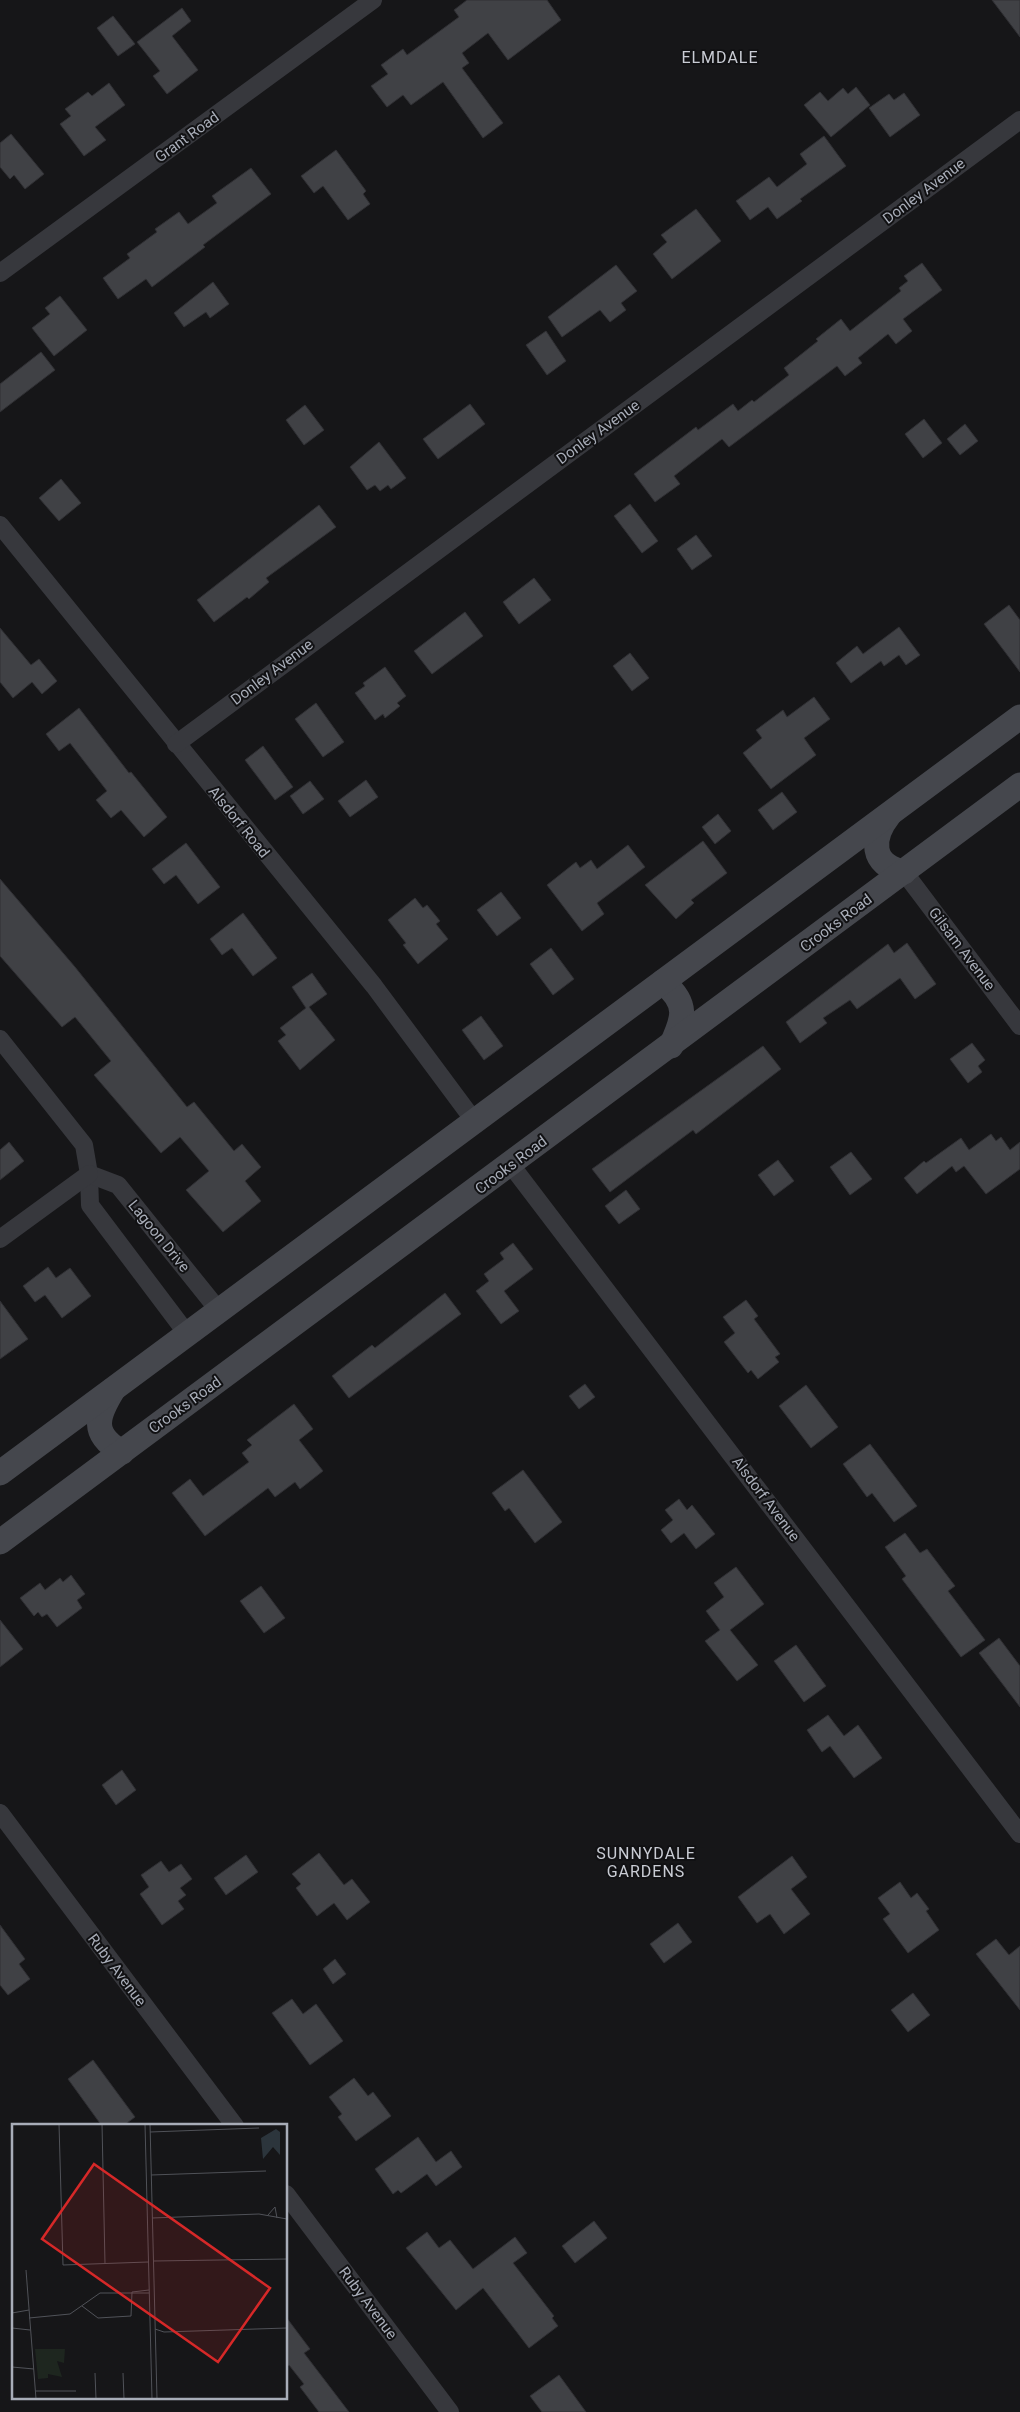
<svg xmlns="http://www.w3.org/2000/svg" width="1020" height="2412" font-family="Roboto,sans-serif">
<rect width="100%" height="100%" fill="#161618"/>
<g fill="#404145" stroke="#303034">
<path d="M467 0H547L561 20 508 60 488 33 462 53 469 63 462 68 503 123 483 138 443 82 411 105 403 95 387 107 371 86 388 74 381 65 403 49 407 55 459 17 454 10Z"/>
<path d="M992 0H1020V37Z"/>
<path d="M182 8 191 21 172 36 198 70 167 94 153 76 160 71 137 42Z"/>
<path d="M113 16 135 44 118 56 97 28Z"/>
<path d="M109 83 125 105 95 127 106 140 84 156 60 124 71 116 65 109 88 92 92 96Z"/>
<path d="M856 87 870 105 831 137 804 105 820 92 828 101 843 88 848 94Z"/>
<path d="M904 93 920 115 890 137 869 108 889 94 894 100Z"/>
<path d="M11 134 44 174 25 189 14 175 10 179 0 167V143Z"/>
<path d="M824 136 846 166 800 199 802 201 777 219 768 207 750 220 736 201 769 177 777 187 807 164 800 154Z"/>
<path d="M336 150 366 191 363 194 370 204 348 220 323 186 314 193 301 176Z"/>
<path d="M251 168 271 194 203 245 205 247 152 287 146 279 118 299 103 278 130 258 127 254 157 232 155 229 179 212 188 224 217 203 212 196Z"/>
<path d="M696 209 721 241 672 279 653 254 667 242 661 235Z"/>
<path d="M922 263 942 290 903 319 912 331 896 344 888 334 858 358 862 363 845 376 837 366 729 447 722 439 674 476 680 484 655 502 634 474 696 427 698 430 733 404 738 411 752 400 754 402 789 375 784 368 818 341 816 339 841 319 850 331 901 291 899 288 908 281 904 276Z"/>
<path d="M616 265 637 291 621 303 626 310 610 322 600 310 562 337 548 317Z"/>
<path d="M213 282 229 304 210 318 206 312 184 327 174 313Z"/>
<path d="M60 296 87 330 54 356 32 328 50 314 45 308Z"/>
<path d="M546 331 566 361 547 375 526 345Z"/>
<path d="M41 352 55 370 0 412V384Z"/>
<path d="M470 404 485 424 438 459 423 439Z"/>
<path d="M305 405 324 430 304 445 286 420Z"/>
<path d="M924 419 942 443 923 458 905 434Z"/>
<path d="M965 424 978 441 960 455 947 439Z"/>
<path d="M379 442 406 478 391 489 388 485 380 491 375 485 367 490 350 467Z"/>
<path d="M61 479 81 503 59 521 39 498Z"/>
<path d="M630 504 658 541 642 553 614 516Z"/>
<path d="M319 505 336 527 266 578 269 582 249 599 247 597 214 622 197 600Z"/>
<path d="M696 535 712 556 692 570 677 549Z"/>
<path d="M534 578 551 600 519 624 503 602Z"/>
<path d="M1009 605 1020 620V672L984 624Z"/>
<path d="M465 612 483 636 432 674 414 651Z"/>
<path d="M899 627 920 655 906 665 899 655 884 666 881 661 851 683 836 663 857 646 863 654Z"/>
<path d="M0 628 31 665 39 659 57 681 42 694 32 682 13 698 0 682Z"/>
<path d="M630 653 649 678 632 691 613 666Z"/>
<path d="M385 667 406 696 397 703 400 706 385 718 383 714 375 720 355 693 365 686 363 683Z"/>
<path d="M814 697 830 719 804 738 816 755 771 789 743 753 762 738 756 730 783 710 787 717Z"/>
<path d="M316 703 344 742 323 757 295 719Z"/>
<path d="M79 708 129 773 131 772 167 817 144 837 121 810 111 818 96 800 107 791 70 743 59 751 46 734Z"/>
<path d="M263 746 293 787 275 800 245 760Z"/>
<path d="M366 780 378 797 350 817 338 801Z"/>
<path d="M310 781 324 799 303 814 290 796Z"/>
<path d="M782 792 797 812 773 830 758 810Z"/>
<path d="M718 814 731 831 715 844 702 827Z"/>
<path d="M703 841 727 873 691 900 694 903 676 919 645 885Z"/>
<path d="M186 843 220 887 198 904 176 875 164 884 152 869Z"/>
<path d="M628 845 645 867 597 903 604 914 582 931 547 885 576 862 580 868 591 860 597 869Z"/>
<path d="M0 879 75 967 187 1107 194 1102 234 1151 242 1144 261 1167 245 1181 261 1201 223 1232 186 1190 209 1171 180 1137 161 1153 94 1075 111 1061 75 1017 62 1027 0 956Z"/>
<path d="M501 892 521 918 497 936 477 910Z"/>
<path d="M415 898 423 908 427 905 440 921 436 924 448 939 418 964 403 945 406 943 388 920Z"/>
<path d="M243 913 277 958 253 976 232 948 222 955 210 939Z"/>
<path d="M907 943 936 984 915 999 900 978 857 1009 850 1000 823 1018 827 1023 800 1043 786 1022 888 944 894 953Z"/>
<path d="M551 948 574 979 553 995 530 964Z"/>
<path d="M312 973 327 994 309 1007 335 1040 300 1070 278 1041 286 1035 280 1028 306 1008 292 987Z"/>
<path d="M481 1016 503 1046 484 1060 462 1030Z"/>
<path d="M972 1043 985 1060 978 1066 982 1072 968 1083 950 1059Z"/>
<path d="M763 1046 781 1069 696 1134 693 1130 610 1192 592 1169Z"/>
<path d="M991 1134 996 1141 1001 1137 1010 1150 1020 1142V1169L986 1194 964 1166 956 1172 952 1166 917 1194 904 1178 924 1161 926 1163 961 1138 969 1150Z"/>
<path d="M9 1142 24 1161 0 1180V1150Z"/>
<path d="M851 1152 872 1179 850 1195 830 1167Z"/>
<path d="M778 1160 794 1181 774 1196 758 1175Z"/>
<path d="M626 1190 640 1209 619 1224 605 1206Z"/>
<path d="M513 1243 533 1269 504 1291 519 1311 501 1324 476 1291 489 1281 484 1274 504 1259 500 1253Z"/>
<path d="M48 1267 56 1278 70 1268 91 1296 62 1318 45 1295 35 1302 23 1286Z"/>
<path d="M445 1293 461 1314 349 1398 332 1376 372 1345 375 1348Z"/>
<path d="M746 1300 758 1316 754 1319 780 1354 775 1357 779 1362 758 1379 751 1370 748 1373 724 1342 735 1333 723 1317Z"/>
<path d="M0 1301 28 1339 0 1359Z"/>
<path d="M585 1384 595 1397 579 1409 569 1396Z"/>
<path d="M806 1385 838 1427 811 1448 779 1406Z"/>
<path d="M294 1404 313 1429 299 1440 323 1471 300 1489 295 1482 275 1497 268 1488 205 1536 172 1493 190 1479 203 1496 249 1462 242 1453 252 1445 247 1440Z"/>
<path d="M870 1444 917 1506 894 1522 872 1493 867 1497 843 1464Z"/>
<path d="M523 1470 562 1522 535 1543 509 1508 505 1511 492 1493Z"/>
<path d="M679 1499 687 1510 692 1505 715 1534 696 1549 684 1533 671 1543 661 1530 673 1520 665 1510Z"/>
<path d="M905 1533 920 1553 927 1549 955 1586 948 1591 985 1640 961 1657 902 1579 906 1576 885 1547Z"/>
<path d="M736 1567 764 1604 730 1630 758 1665 737 1681 705 1641 720 1630 706 1611 724 1597 714 1583Z"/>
<path d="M71 1575 85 1594 77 1600 82 1608 57 1627 47 1614 42 1617 38 1612 34 1616 20 1598 40 1583 45 1590 60 1578 63 1582Z"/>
<path d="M261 1586 285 1618 264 1633 240 1601Z"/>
<path d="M0 1620 23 1649 0 1667Z"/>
<path d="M999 1638 1020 1666V1707L979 1653Z"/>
<path d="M796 1645 826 1686 804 1702 774 1661Z"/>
<path d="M828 1715 844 1736 858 1725 882 1758 854 1778 830 1746 822 1752 807 1730Z"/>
<path d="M122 1770 136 1790 116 1805 102 1785Z"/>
<path d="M319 1853 344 1885 352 1879 370 1902 347 1920 334 1903 317 1916 296 1888 301 1884 292 1874Z"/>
<path d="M246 1855 258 1872 226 1895 214 1878Z"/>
<path d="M792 1856 807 1877 791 1889 810 1914 784 1934 770 1914 757 1923 738 1897Z"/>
<path d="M161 1861 169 1872 181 1864 192 1879 180 1888 186 1895 178 1901 184 1909 162 1925 140 1894 149 1887 141 1875Z"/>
<path d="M900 1882 911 1898 917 1893 929 1909 926 1911 939 1930 908 1953 883 1919 890 1914 878 1898Z"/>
<path d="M678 1923 692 1942 664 1963 650 1944Z"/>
<path d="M0 1925 25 1959 19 1964 30 1979 8 1995 0 1985Z"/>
<path d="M996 1939 1009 1955 1020 1946V2010L976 1954Z"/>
<path d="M335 1959 346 1974 333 1984 323 1969Z"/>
<path d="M913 1993 930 2015 908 2032 891 2010Z"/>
<path d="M292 1999 303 2014 316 2004 343 2041 310 2065 272 2013Z"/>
<path d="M93 2060 135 2117 123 2126H102L68 2079Z"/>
<path d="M354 2078 368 2096 373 2092 391 2116 356 2141 338 2117 342 2114 329 2097Z"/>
<path d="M418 2137 436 2162 451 2151 462 2167 436 2186 427 2174 401 2193 398 2190 393 2194 375 2169Z"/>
<path d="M594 2221 607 2238 575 2263 562 2246Z"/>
<path d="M427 2232 439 2248 450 2240 473 2269 515 2237 527 2253 513 2263 554 2316 552 2318 558 2326 529 2348 483 2288 456 2310 406 2248Z"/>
<path d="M286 2317 310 2349 304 2353 349 2412H319L300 2387 304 2384 289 2365 286 2367Z"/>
<path d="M559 2375 586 2412H542L530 2396Z"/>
</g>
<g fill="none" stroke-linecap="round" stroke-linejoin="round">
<g stroke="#37383d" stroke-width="18">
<path d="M0 273 373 0"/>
<path d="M0 525 374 986 475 1122"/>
<path d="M176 744 1020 120"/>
<path d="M904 872 1020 1026"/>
<path d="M0 1039 84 1145 89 1174 90 1205 188 1335"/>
<path d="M511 1165 1020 1834"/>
<path d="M89 1174 118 1185 220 1312"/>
<path d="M0 1239 89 1174"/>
<path d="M0 1813 235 2126"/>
<path d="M286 2194 450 2412"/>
</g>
<g stroke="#45474d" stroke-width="25">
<path d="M889 815C871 838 870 865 904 872"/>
<path d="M663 982C689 1004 684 1018 671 1046"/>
<path d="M113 1390C97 1416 90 1434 122 1452"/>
<path d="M0 1473 1020 717"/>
<path d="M0 1542 1020 785"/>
</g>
</g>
<g text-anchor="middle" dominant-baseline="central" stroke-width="4" stroke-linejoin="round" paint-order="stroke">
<g font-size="15" fill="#a8adb8" stroke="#111113">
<text transform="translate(187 137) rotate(-36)">Grant Road</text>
<text transform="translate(924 191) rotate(-37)">Donley Avenue</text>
<text transform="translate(598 432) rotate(-36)">Donley Avenue</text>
<text transform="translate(272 672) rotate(-37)">Donley Avenue</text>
<text transform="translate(239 822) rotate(51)">Alsdorf Road</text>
<text transform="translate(836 923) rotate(-37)">Crooks Road</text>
<text transform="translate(962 949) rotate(53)">Gilsam Avenue</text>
<text transform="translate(511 1165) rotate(-37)">Crooks Road</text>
<text transform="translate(159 1236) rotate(51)">Lagoon Drive</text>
<text transform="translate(185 1405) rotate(-36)">Crooks Road</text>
<text transform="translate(766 1499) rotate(53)">Alsdorf Avenue</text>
<text transform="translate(117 1970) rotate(53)">Ruby Avenue</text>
<text transform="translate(368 2303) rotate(53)">Ruby Avenue</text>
</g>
<g font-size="16" letter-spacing="1" fill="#c9ccd4" stroke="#111113">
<text x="720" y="57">ELMDALE</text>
<text x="646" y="1853">SUNNYDALE<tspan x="646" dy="18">GARDENS</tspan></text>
</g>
</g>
<g transform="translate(12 2124)">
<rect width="275" height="275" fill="#161618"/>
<path d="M23 225H53L52 239 45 237 50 253 36 250V254L26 255Z" fill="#1e261f"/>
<path d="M264 5 268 8V31L261 23 251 35 249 14Z" fill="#2c353c"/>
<path fill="none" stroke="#505258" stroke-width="1" d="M47 0 51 141 136 138M90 0 93 140M133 0 140 275M138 0 145 275M138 8 247 4M139 51 254 47M256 91 263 83 265 94M140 94 247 90 275 95M142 137 275 135M14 146 24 275M120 168 137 166M70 182 86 194 119 192 120 168M0 189 17 186M17 194 58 190 88 169H137M0 204 18 206M143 205 152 208 275 204M0 243 22 245M83 249 84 275M111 249 112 275M23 267H64"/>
<path fill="#d62828" fill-opacity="0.15" stroke="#d62828" stroke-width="2.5" d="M82 40 258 164 206 238 30 115Z"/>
<rect width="275" height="275" fill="none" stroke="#a8adb8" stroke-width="2.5"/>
</g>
</svg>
